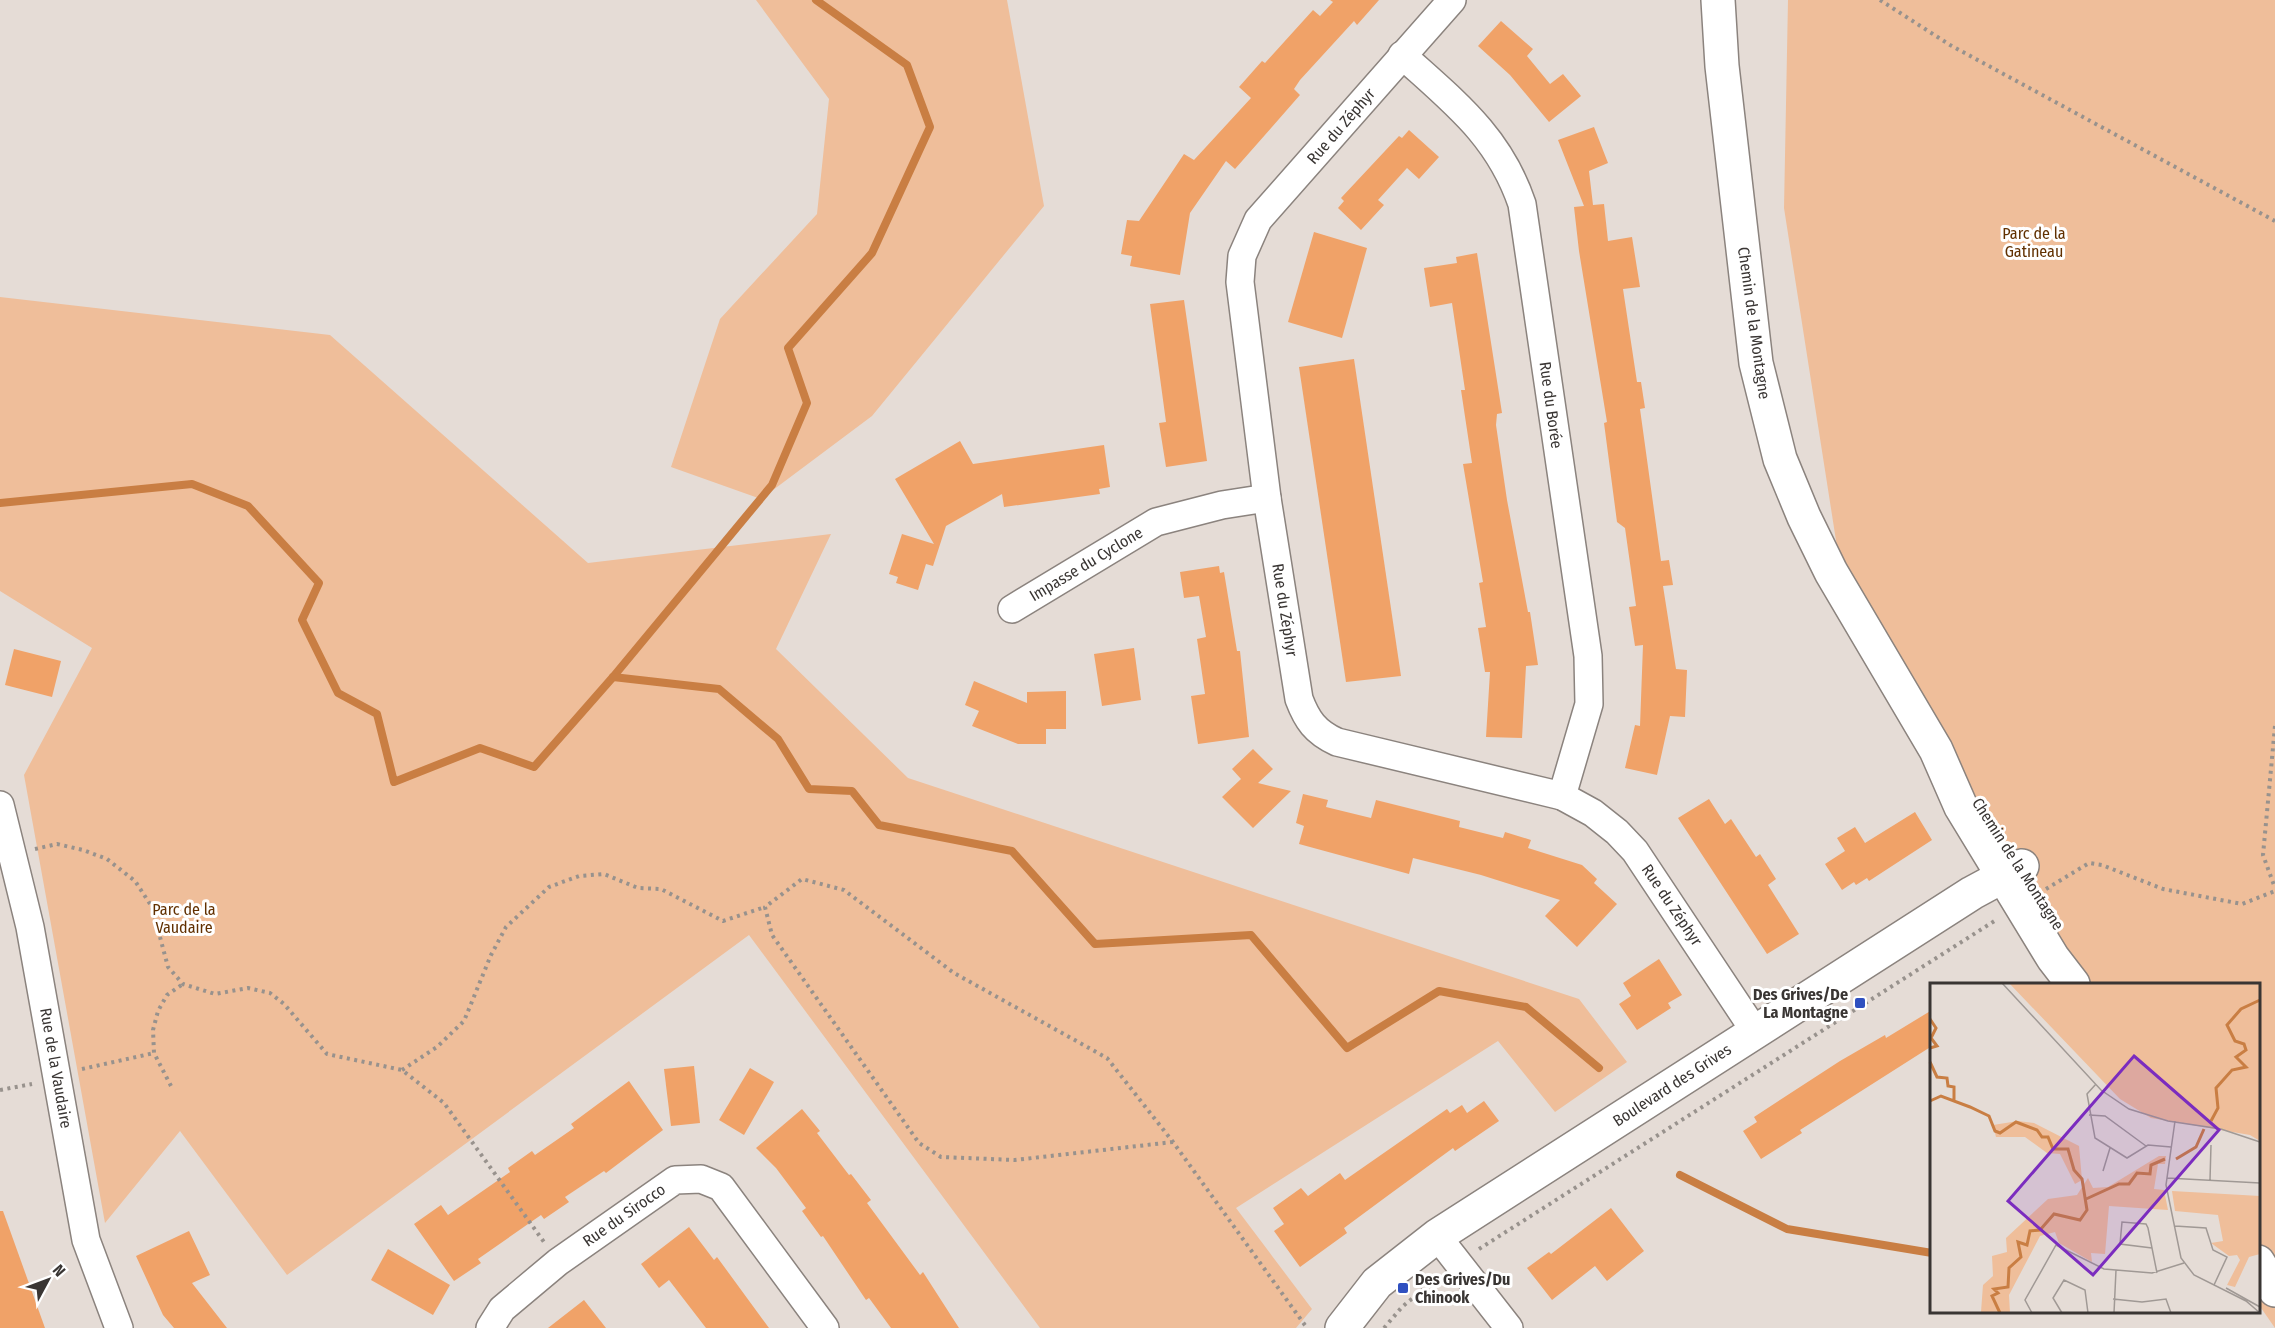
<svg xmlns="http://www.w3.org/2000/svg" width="2275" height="1328" font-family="'Fira Sans Condensed',sans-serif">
<rect width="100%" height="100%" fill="#e5dcd6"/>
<g fill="#efbe9a">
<path d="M756 0H1007L1044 206 872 416 761 499 671 467 720 319 817 214 829 99Z"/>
<path d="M1788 0H2275V1328L2259 1305 2258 984H2065L1850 630 1784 208Z"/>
<path d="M0 297 330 335 588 563 831 534 776 649 908 778 1579 999 1627 1062 1555 1112 1498 1041 1236 1208 1312 1309 1296 1328H1040L749 935 287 1275 180 1131 105 1223 24 775 92 648 0 591Z"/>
</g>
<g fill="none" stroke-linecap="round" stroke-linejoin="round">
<g stroke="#c97e43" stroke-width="8">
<path d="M0 503 192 484 248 506 319 583 302 620 338 693 377 714 394 782 480 748 534 767 613 677 772 485 807 403 788 348 872 253 930 127 907 65 816 0"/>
<path d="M613 677 719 689 778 739 809 789 852 791 879 825 1012 851 1095 944 1251 935 1347 1048 1439 991 1526 1007 1599 1068"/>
<path d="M1680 1175 1787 1229 1932 1253"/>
</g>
</g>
<g fill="#f0a268">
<path d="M1330 0H1379L1357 25 1354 21 1300 80 1294 89 1300 95 1235 169 1226 161 1190 213 1180 275 1130 266 1132 256 1121 254 1127 220 1139 221 1184 154 1194 160 1251 98 1239 87 1262 61 1265 63 1313 10 1320 16 1333 2Z"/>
<path d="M1501 21 1533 49 1527 56 1550 84 1563 74 1581 96 1549 122 1510 75 1478 46Z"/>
<path d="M1594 127 1608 163 1589 171 1593 205 1604 204 1608 241 1632 237 1640 287 1623 289 1637 382H1641L1645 408 1640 409 1661 561 1669 560 1673 585 1663 586 1676 669 1687 670 1685 717 1670 716 1657 775 1625 768 1635 725 1640 726 1643 645 1635 646 1629 607 1636 606 1625 528 1617 522 1604 423 1607 422 1579 251 1574 207 1584 206 1558 140Z"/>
<path d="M1409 130 1439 157 1419 179 1407 168 1378 200 1384 205 1361 230 1338 208 1344 201 1341 198 1399 136 1402 138Z"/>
<path d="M1314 232 1367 248 1342 338 1288 322Z"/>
<path d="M1477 253 1502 413 1497 414 1496 425 1507 500 1528 612H1530L1538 665 1526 666 1522 738 1486 737 1490 672H1485L1478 628 1486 627 1479 583 1483 582 1463 464 1472 463 1461 390H1465L1452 303 1430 307 1424 268 1457 263 1456 257Z"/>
<path d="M1184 300 1207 461 1166 467 1159 423 1166 422 1150 304Z"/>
<path d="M1354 359 1401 676 1346 682 1299 367Z"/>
<path d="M960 441 973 464 1104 445 1110 487 1099 489 1100 494 1004 507 1002 494 946 526 933 566 926 564 918 590 896 583 898 577 889 574 902 534 934 544 895 479Z"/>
<path d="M1219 566 1220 573 1224 572 1237 651H1240L1249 737 1198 744 1191 696 1205 694 1197 639 1206 637 1199 596 1184 598 1180 572Z"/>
<path d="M1134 648 1141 700 1102 706 1094 654Z"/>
<path d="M14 649 61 661 52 697 5 685Z"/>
<path d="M974 681 1027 703V692L1066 691V729H1046V744H1018L972 726 979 711 965 705Z"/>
<path d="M1253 749 1273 769 1258 783 1291 791 1253 828 1222 797 1241 779 1232 769Z"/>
<path d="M1303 794 1328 800 1326 807 1371 818 1376 800 1460 821 1459 827 1503 838 1505 832 1531 840 1528 848 1582 865 1597 879 1594 883 1617 904 1577 947 1545 916 1560 900 1481 875 1413 858 1409 874 1299 844 1304 826 1296 823Z"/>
<path d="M1709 799 1725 824 1731 819 1756 857 1760 854 1776 879 1768 885 1799 934 1767 954 1678 818Z"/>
<path d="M1915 812 1932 840 1869 881 1867 878 1856 885 1854 882 1842 890 1825 864 1845 851 1837 838 1855 827 1865 843Z"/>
<path d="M1659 959 1682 995 1668 1003 1671 1008 1637 1030 1619 1004 1631 996 1623 983Z"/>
<path d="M1932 1010V1046L1800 1130 1802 1133 1761 1159 1743 1131 1757 1122 1754 1117 1840 1061 1885 1035 1886 1038Z"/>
<path d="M694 1066 700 1123 671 1126 664 1069Z"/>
<path d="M750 1068 774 1082 744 1135 719 1120Z"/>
<path d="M629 1081 663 1130 606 1173 604 1171 565 1197 569 1202 544 1219 541 1215 478 1259 481 1263 454 1281 414 1224 441 1205 448 1215 510 1172 508 1168 532 1151 535 1155 574 1128 571 1124Z"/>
<path d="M1484 1101 1499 1121 1455 1151 1453 1148 1390 1194 1344 1228 1347 1233 1300 1267 1274 1231 1284 1224 1273 1208 1301 1188 1308 1196 1340 1173 1345 1180 1447 1109 1450 1113 1462 1105 1467 1113Z"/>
<path d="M802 1109 820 1131 817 1133 849 1175 851 1174 871 1200 867 1203 920 1275 923 1272 959 1328H891L869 1298 866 1300 823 1236 821 1237 802 1211 806 1208 776 1168 756 1148Z"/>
<path d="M1611 1208 1644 1251 1607 1281 1595 1266 1552 1300 1527 1268 1549 1252 1551 1254Z"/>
<path d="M0 1211H3L45 1328H0Z"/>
<path d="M689 1227 714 1260 717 1257 769 1328H706L669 1280 659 1288 641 1264Z"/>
<path d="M189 1231 210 1275 192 1283 227 1328H174L163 1315 136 1256Z"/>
<path d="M388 1249 450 1285 433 1315 371 1280Z"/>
<path d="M584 1300 606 1328H548Z"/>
</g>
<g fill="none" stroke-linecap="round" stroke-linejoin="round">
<defs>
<g id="street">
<path d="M1452 0 1258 220 1242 256 1240 282 1267 498 1299 699C1307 720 1315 732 1337 742L1562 796 1593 813 1617 832 1635 851 1754 1030"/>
<path d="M1402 55C1454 102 1499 136 1522 204L1588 656 1589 704 1562 796"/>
<path d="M1012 609 1156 522 1222 505 1267 498"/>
<path d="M0 805 30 927 86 1240 119 1328"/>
<path d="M1437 1236 1509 1328"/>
<path d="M490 1328 502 1309 558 1262 675 1180 701 1179 721 1187 825 1328"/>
</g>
<g id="secondary">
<path d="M1718 0 1722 66 1756 363 1780 459 1804 517 1831 572 1936 750 1961 807 2053 958 2073 984"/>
<path d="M2258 1262 2275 1290"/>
<path d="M1342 1328 1377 1283 1437 1236 1972 893 2022 866"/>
</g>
</defs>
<use href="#street" stroke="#8b837e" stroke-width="30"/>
<use href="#secondary" stroke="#8b837e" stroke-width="36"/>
<g stroke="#98928d" stroke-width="4" stroke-dasharray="3 4.5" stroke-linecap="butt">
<path d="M1880 0 1950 45 2275 221"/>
<path d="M2275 726 2263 855 2275 888"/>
<path d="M35 849 57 844 83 850 107 859 135 881 152 907 168 967 183 984 215 994 248 988 270 993 284 1004 327 1054 402 1070 444 1103 544 1242"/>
<path d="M2046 889 2089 863 2102 865 2163 889 2242 904 2275 891"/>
<path d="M82 1069 154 1053"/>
<path d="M402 1070 437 1047 464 1021 491 955 506 927 549 887 579 876 604 874 638 888 661 889 723 921 765 907"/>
<path d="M171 1086 154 1053 153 1030 158 1011 167 995 183 984"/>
<path d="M0 1090 32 1084"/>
<path d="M1173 1142 1015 1160 941 1157 919 1143 772 935 765 907 802 879 844 890 954 973 1107 1058 1173 1142 1307 1328"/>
<path d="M1479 1249 1996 920"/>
<path d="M1384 1328 1402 1307 1438 1277"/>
</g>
<use href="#street" stroke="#fff" stroke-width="27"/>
<use href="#secondary" stroke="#fff" stroke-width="33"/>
</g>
<g fill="#2f50c0" stroke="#fff" stroke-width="2">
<rect x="1854" y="997" width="12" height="12" rx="3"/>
<rect x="1397" y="1282" width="12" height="12" rx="3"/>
</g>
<g text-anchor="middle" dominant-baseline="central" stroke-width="6" stroke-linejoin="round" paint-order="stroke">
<g font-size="16" fill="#393533" stroke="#fff">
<text transform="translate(1341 126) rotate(-49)">Rue du Zéphyr</text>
<text transform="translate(1754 323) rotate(82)">Chemin de la Montagne</text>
<text transform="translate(1551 405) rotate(82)">Rue du Borée</text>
<text transform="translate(1086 564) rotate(-31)">Impasse du Cyclone</text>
<text transform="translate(1285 610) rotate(81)">Rue du Zéphyr</text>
<text transform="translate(2018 864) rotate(57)">Chemin de la Montagne</text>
<text transform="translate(1672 905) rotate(56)">Rue du Zéphyr</text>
<text transform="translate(56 1068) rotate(80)">Rue de la Vaudaire</text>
<text transform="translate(1672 1085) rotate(-33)">Boulevard des Grives</text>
<text transform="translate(624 1215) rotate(-35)">Rue du Sirocco</text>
</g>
<g font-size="16" fill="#613000" stroke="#fff">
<text x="2034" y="233">Parc de la<tspan x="2034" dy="18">Gatineau</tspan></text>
<text x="184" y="909">Parc de la<tspan x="184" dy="18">Vaudaire</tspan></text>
</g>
<g font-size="16" font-weight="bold" fill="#393533" stroke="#fff" text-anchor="end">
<text x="1848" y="994">Des Grives/De<tspan x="1848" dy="18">La Montagne</tspan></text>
<text x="1415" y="1279" text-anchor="start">Des Grives/Du<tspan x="1415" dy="18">Chinook</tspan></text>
</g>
</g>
<g transform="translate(1930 983)">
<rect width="330" height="330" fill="#e5dcd6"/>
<path d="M79 0H330V158L320 152 221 135 190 116ZM88 138 104 140 149 163 152 197 145 201 130 171 117 170 95 154H66L63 142ZM229 173H236L235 181H228L224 206 234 207 238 227 179 223 175 271 161 270 162 279 129 260 125 249 110 253 79 312 80 330 51 329 53 302 63 293 62 273 77 269 76 255 118 216 147 212 158 195 163 205 178 204ZM242 208 330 213V271L319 274 305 304 297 302 310 277 307 272 299 273 281 260 293 258 288 232 245 228Z" fill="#efbe9a"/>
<path fill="none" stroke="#c97e43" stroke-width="3" d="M0 36 6 45 1 55 7 63 0 65M0 79 7 94 17 95 18 103 24 104V119M0 118 11 113 40 124 59 133 65 148 70 150 86 139 107 147 112 154H118L123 166H138L144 187 152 196 157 227 150 237 124 231 110 247 100 248 97 262 88 259 91 274 79 285 78 304 64 306 68 310 62 313 70 330M281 138 288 125 286 105 302 87 316 84 306 74 316 67 314 61 305 58 297 42 311 26 330 17M246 176 266 164 274 146M156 216 189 201H199L207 190 220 191 221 182 235 176"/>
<path fill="none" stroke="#a09995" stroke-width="1.5" d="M72 0 171 107 199 126 238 138 291 146 330 159M166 101 157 111 165 155 197 175 218 162 241 164M159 132 175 133 216 163M245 138 236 202 251 275 264 292 316 318 330 330M173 188 180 165M237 195 330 200M280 197 281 162M245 243 276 245 283 267 297 274 284 302M222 265 190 261 192 239 216 241 218 245 227 290M296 305 330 324M183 316 212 319 236 316 241 330M102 330 95 317 126 262 174 286 222 290 254 280M132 330 123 315 134 297 155 307 158 330M184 330 186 287"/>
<path fill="#7b2cbf" fill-opacity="0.15" stroke="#7b2cbf" stroke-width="3" d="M204 73 289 147 163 292 78 218Z"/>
<rect width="330" height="330" fill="none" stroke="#393533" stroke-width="3"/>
</g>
<g transform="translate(48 1280) rotate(49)" stroke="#ffffff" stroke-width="4.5" paint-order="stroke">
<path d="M0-4.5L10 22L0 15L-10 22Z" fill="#393533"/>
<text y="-9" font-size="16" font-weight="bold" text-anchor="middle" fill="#393533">N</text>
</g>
</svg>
